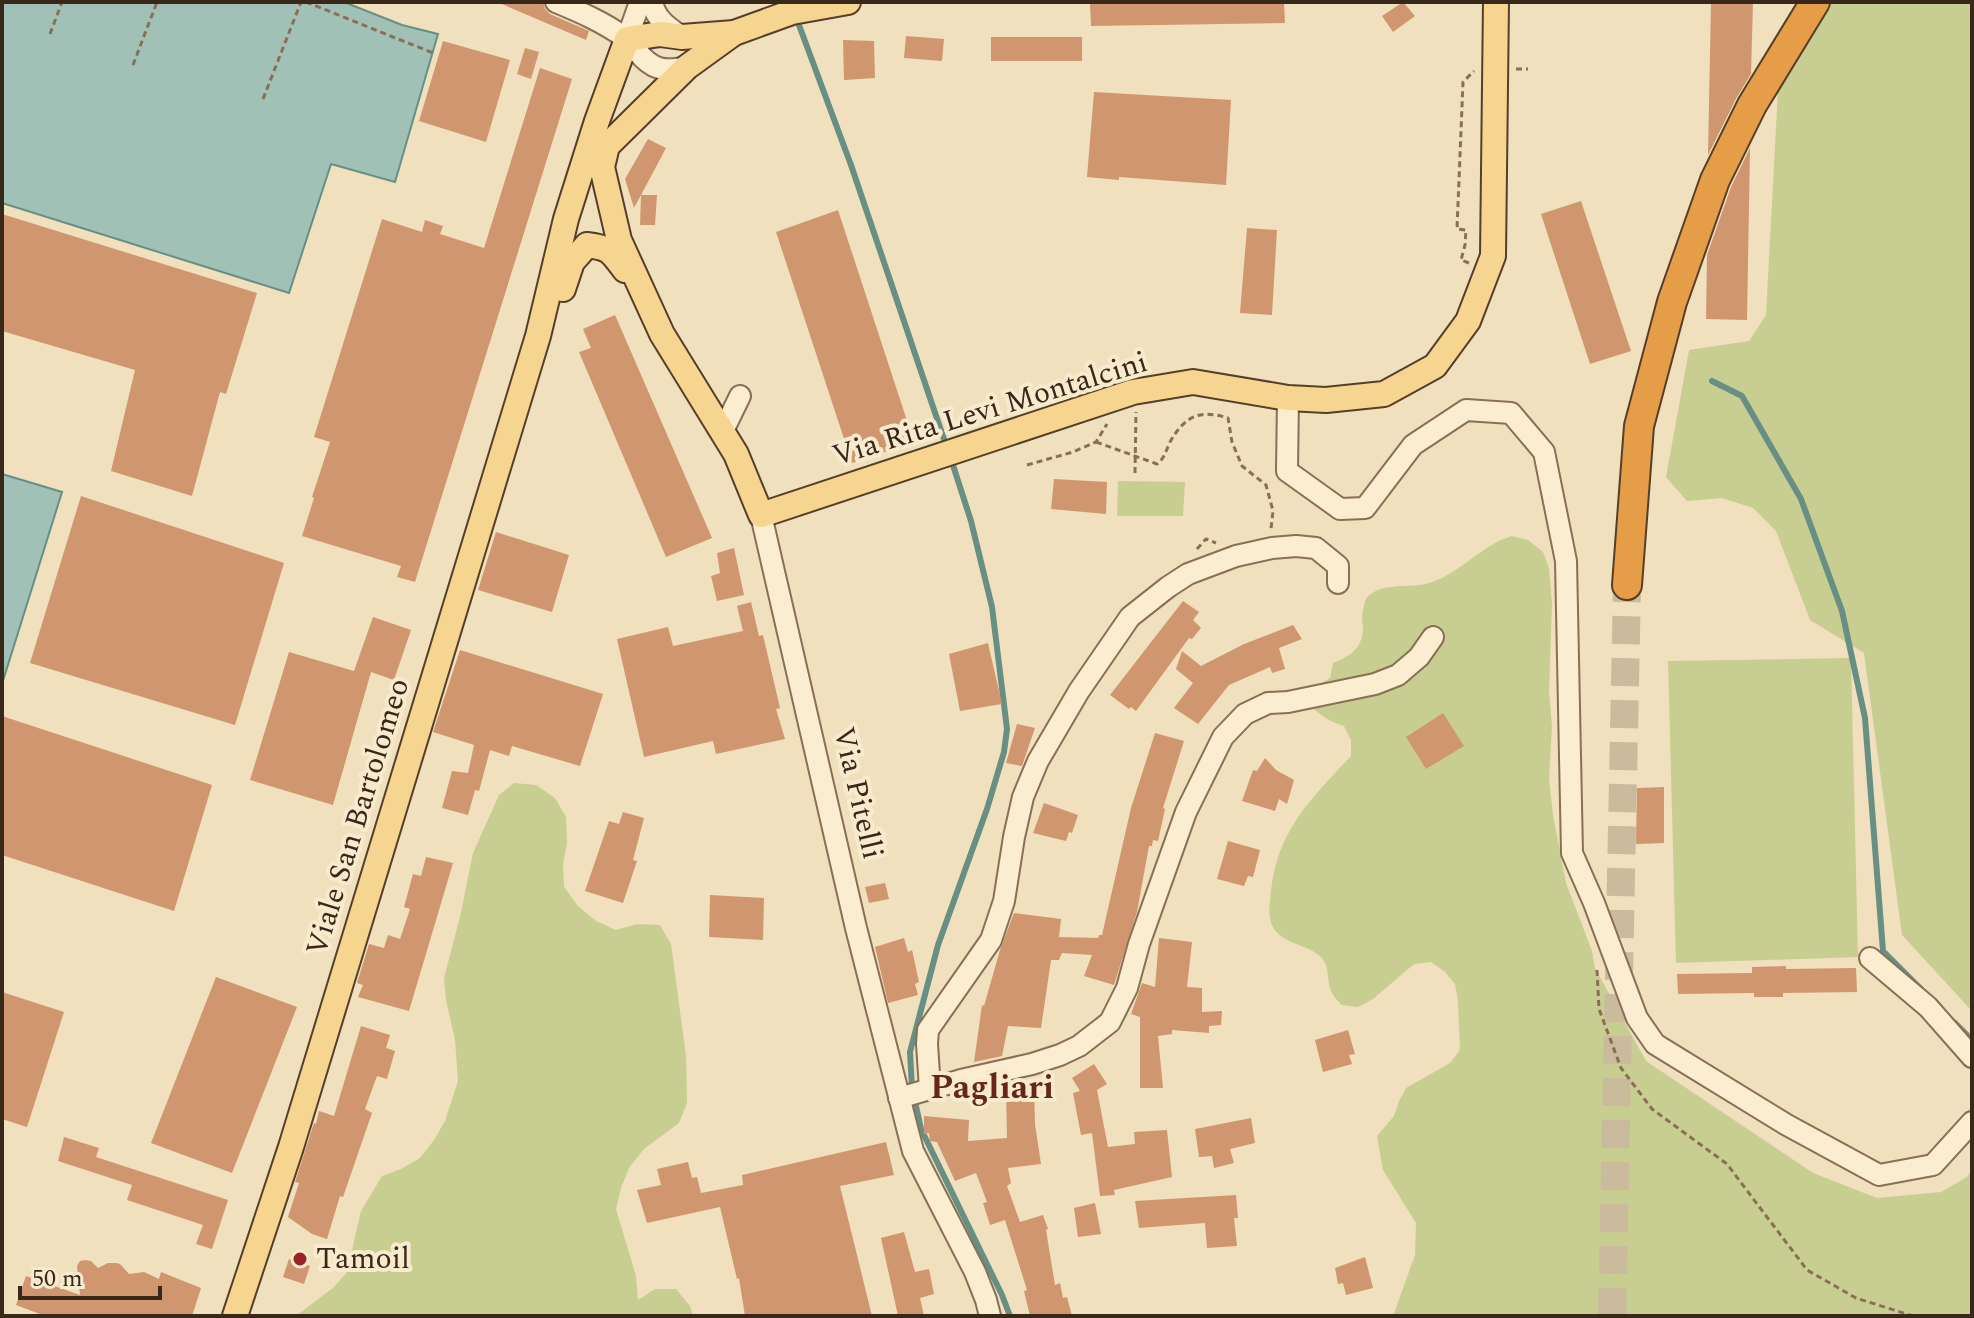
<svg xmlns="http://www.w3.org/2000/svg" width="1974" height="1318" font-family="Spectral,serif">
<rect width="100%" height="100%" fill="#f0e0bd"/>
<g fill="#c8ce91">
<path d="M1830 2H1972V1011L1902 935 1864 653 1810 620 1776 531 1753 508 1722 498 1687 501 1666 477 1689 350 1749 341 1766 315 1778 90Z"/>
<path d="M1118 481 1185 482 1183 516H1117Z"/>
<path d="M1512 536 1528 540 1543 552 1549 568 1552 603 1549 692 1552 726 1549 779 1553 815 1566 883 1592 951 1595 968 1646 1061 1813 1173 1877 1198 1941 1192 1967 1177 1972 1169V1316H1393L1415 1255 1416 1223 1383 1170 1377 1136 1394 1116 1399 1101 1406 1088 1450 1063 1460 1050 1458 1001 1455 984 1445 972 1431 962 1414 964 1373 999 1358 1007 1342 1005C1338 1001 1333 996 1331 991 1327 982 1329 968 1324 961 1312 943 1284 947 1273 927 1267 916 1270 903 1271 891 1278 829 1311 799 1351 756V740L1344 726C1326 720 1316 714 1307 698L1316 686 1330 678 1333 663C1350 656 1362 649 1363 629 1363 623 1361 617 1363 611 1364 607 1364 602 1366 599 1378 582 1408 588 1425 584 1458 577 1480 545 1512 536Z"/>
<path d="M1851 658 1858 957 1676 963 1668 661Z"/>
<path d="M514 783 536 785 555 798 566 817 567 843 563 864 564 887 578 906 596 921 616 930 637 924 660 925 671 944 686 1056 687 1103 679 1123 644 1149 629 1168 621 1188 616 1209 636 1276 638 1300 655 1289H676L690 1306 693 1316H296L334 1287 347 1272 361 1211 382 1176 401 1169 420 1158 434 1140 445 1121 458 1081 455 1040 446 1000 444 978 460 917 473 853 499 795Z"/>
</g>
<g fill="#a1c1b7" stroke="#688f84" stroke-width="2">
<path d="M2 2H344L402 25 438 34 395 182 331 164 289 293 2 203Z"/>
<path d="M2 474 62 492 2 684Z"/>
</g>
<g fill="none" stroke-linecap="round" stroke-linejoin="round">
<g stroke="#688f84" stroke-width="6">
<path d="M796 17 851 165 947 448"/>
<path d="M1712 381 1742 396 1801 499 1842 611 1865 718 1883 951 1921 989"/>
<path d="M951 459 971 521 992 607 1007 729 1004 752 987 809 938 945 910 1052 912 1088 921 1129 1002 1295 1010 1316"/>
<path d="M1955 1023 1972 1040"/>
</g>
</g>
<g fill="#d09670">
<path d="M497 2H543L545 9 550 14 589 31 586 40Z"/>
<path d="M1206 2H1284L1285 23 1091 26 1090 4Z"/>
<path d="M1403 2 1415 16 1393 32 1382 16Z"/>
<path d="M1711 2H1753L1751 74 1737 97 1708 155Z"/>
<path d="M906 36 944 39 942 61 904 58Z"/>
<rect x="991" y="37" width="91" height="24"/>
<path d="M843 40 874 41 875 78 844 80Z"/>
<path d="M443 41 510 60 486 142 419 121Z"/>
<path d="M525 48 539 52 531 79 517 74Z"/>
<path d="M540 68 572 79 415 582 397 577 401 566 302 536 314 498 312 497 330 442 314 437 382 219 422 232 425 220 443 226 440 234 484 248Z"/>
<path d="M1094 92 1231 100 1226 185 1119 177V180L1087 177Z"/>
<path d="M648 139 666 148 641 195H657L655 225H640L641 195 634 208 625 179Z"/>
<path d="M1750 148 1747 320 1706 319 1707 255 1731 187Z"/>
<path d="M1581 201 1631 351 1590 364 1541 214Z"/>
<path d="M838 210 914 442 852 463 776 232Z"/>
<path d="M2 214 257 293 226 394 220 392 192 496 111 471 135 370 2 331Z"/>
<path d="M1247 228 1277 230 1272 315 1240 313Z"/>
<path d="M615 315 712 538 666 557 579 352 591 348 583 329Z"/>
<path d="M1054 479 1107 482 1106 514 1051 509Z"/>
<path d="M81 496 284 563 235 725 30 663Z"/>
<path d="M496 532 569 555 552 612 478 590Z"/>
<path d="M734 548 744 595 717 601 711 576 720 573 717 553Z"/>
<path d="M1183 601 1199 612 1193 620 1201 628 1192 639 1189 638 1136 711 1131 707 1129 709 1110 695Z"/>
<path d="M751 602 759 636 763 635 780 708 776 709 785 739 716 754 713 741 644 757 617 639 668 627 673 646 743 631 737 606Z"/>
<path d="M373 617 411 630 394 680 371 672 333 805 250 780 289 652 354 671Z"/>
<path d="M1293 625 1302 639 1279 648 1285 669 1272 673 1270 667 1229 685 1198 724 1174 708 1193 683 1176 669 1182 651 1201 666 1244 644Z"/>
<path d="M988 643 1002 704 960 711 949 654Z"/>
<path d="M460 650 603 694 580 766 512 746 509 756 490 750 479 791 475 790 468 815 442 808 452 771 468 773 474 745 433 732Z"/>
<path d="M1443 713 1464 746 1426 769 1406 737Z"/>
<path d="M2 716 212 785 174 911 2 855Z"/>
<path d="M1017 724 1035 728 1022 766 1006 763Z"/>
<path d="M1155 733 1184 741 1163 808 1165 809 1158 841 1153 840 1152 846H1149L1137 912 1114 985 1084 976 1092 955 1062 953 1059 960H1051L1041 1028 1008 1026 1002 1056 974 1062 982 1005 984 1006 1000 950 1014 913 1061 919 1059 937 1098 938 1099 935H1102L1131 808Z"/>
<path d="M1265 758 1276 770 1294 780 1287 804 1279 799 1275 811 1242 801 1253 770 1257 771Z"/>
<path d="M1664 787V843L1636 844 1637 788Z"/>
<path d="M1044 803 1078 815 1072 833 1069 832 1066 841 1033 833Z"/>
<path d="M623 812 644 818 633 860 637 861 623 903 585 891 609 821 619 824Z"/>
<path d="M1228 841 1260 850 1253 877 1248 876 1244 886 1217 879Z"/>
<path d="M426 857 453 863 409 1011 358 997 363 985 357 983 369 944 384 948 388 935 400 939 410 909 404 907 413 874 421 876Z"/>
<path d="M885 883 889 899 869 903 865 887Z"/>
<path d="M710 895 764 898 763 940 709 937Z"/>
<path d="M904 938 908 952 912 950 919 982 915 984 918 995 888 1003 875 947Z"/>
<path d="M1159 938 1192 942 1187 987 1202 988V1012L1222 1011 1221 1025 1209 1026V1033L1172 1030V1034L1158 1036 1163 1088H1140V1017L1131 1014 1142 983 1155 987Z"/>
<path d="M1786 966V969L1856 968 1857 992 1783 993V997H1754V993L1678 994 1677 974 1752 973V967Z"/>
<path d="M216 977 297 1007 232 1173 151 1143Z"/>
<path d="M2 992 64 1012 27 1127 2 1119Z"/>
<path d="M361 1026 390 1035 386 1048 395 1051 387 1079 377 1076 365 1109 372 1113 343 1197 340 1196 327 1239 312 1234 288 1217 299 1183 295 1182 314 1123 316 1124 319 1111 334 1116Z"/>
<path d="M1348 1030 1355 1054 1349 1055 1352 1064 1323 1072 1315 1040Z"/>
<path d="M1094 1064 1107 1084 1097 1090 1108 1147 1135 1144 1134 1132 1167 1130 1172 1177 1114 1190 1115 1195 1100 1196 1092 1133 1081 1135 1073 1093 1080 1091 1072 1078Z"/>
<path d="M1034 1089 1035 1124 1041 1164 1008 1168 1011 1183 1007 1186 1020 1222 1043 1215 1048 1229 1046 1230 1055 1285 1060 1283 1063 1298 1067 1297 1072 1316H1030L1024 1291 1027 1290 1005 1220 990 1225 983 1203 987 1202 976 1173 955 1181 937 1142 930 1141 929 1133 924 1134V1116L969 1120 968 1141 1007 1138 1006 1091Z"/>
<path d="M1251 1118 1255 1143 1230 1149 1234 1163 1214 1168 1212 1156 1199 1157 1195 1129Z"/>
<path d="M64 1137 99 1148 96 1157 228 1200 212 1249 196 1244 203 1225 127 1200 132 1185 58 1161Z"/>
<path d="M886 1142 894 1175 840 1186 872 1316H745L739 1278 737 1279 720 1207 647 1223 637 1190 661 1185 657 1169 688 1162 692 1178 697 1177 701 1193 743 1185 742 1175Z"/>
<path d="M1236 1195 1238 1218H1234L1237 1246 1207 1248 1205 1223 1139 1228 1135 1201Z"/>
<path d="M1095 1203 1101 1234 1078 1237 1074 1208Z"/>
<path d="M904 1232 915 1272 929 1269 934 1294 920 1298 924 1316H898L881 1238Z"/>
<path d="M1365 1257 1373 1288 1346 1295 1343 1283 1338 1284 1335 1268Z"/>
<path d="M289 1259 310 1266 304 1284 283 1277Z"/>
<path d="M85 1260 91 1261 98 1268 108 1263H116L120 1264 129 1274 144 1272 159 1279 161 1272 201 1288 192 1316H45L16 1305 26 1276 80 1295 77 1266 80 1261Z"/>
</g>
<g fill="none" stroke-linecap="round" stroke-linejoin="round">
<path stroke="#cbbb9d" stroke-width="28" stroke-dasharray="28 14" stroke-linecap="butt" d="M1612 1316 1627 585"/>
<defs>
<g id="minor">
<path d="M556 2C580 12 603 22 624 37 629 41 632 46 637 51 652 70 664 72 687 67"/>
<path d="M652 2C656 20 668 27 682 37"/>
<path d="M627 39 640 2"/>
<path d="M1288 398 1287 471 1340 509 1365 508 1413 445 1466 410 1511 413 1544 452 1566 561 1572 853 1594 903 1637 1018 1655 1044 1787 1125 1879 1175 1933 1165 1972 1122"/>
<path d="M722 433 740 396"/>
<path d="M761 515 856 928 913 1151 975 1272 986 1300 990 1316"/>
<path d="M1870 958 1928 1007 1972 1057"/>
<path d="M930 1089 927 1044 928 1030 991 940 1004 901 1014 837 1023 797 1038 761 1079 691 1130 617 1168 587 1188 574 1236 556 1272 548 1296 546 1316 548 1338 566V583"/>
<path d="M899 1098 961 1080 1032 1064 1060 1055 1079 1046 1110 1022 1127 988 1139 944 1186 812 1223 737 1245 714 1268 703 1288 702 1375 684 1398 675 1419 657 1433 637"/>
</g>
<g id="major">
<path d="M734 33 687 67 607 146 602 167 619 240 662 334 736 454 761 515 1133 392 1193 382 1288 398 1326 400 1384 394 1435 366 1468 321 1493 256 1496 2"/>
<path d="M563 289 572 262 587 245C611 248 610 251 625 270"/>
<path d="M235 1316 291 1147 538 336 566 219 597 121 627 39 660 34 682 37 734 33 792 12 848 2"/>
</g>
<path id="highway" d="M1627 585 1639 426 1672 302 1715 180 1752 105 1815 2"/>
</defs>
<use href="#minor" stroke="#896f55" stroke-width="24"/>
<use href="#major" stroke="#563e2a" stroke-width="28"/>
<use href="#highway" stroke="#563e2a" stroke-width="32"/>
<g stroke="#896f55" stroke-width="3" stroke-dasharray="6 4" stroke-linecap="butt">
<path d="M306 2 433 53"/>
<path d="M50 34 62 2"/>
<path d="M133 65 157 2"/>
<path d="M1516 69H1528"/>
<path d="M263 99 301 2"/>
<path d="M1469 263 1461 260 1465 245 1466 230 1457 229 1463 82 1474 71"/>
<path d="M1096 442 1157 464C1165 458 1166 450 1170 442 1185 416 1199 409 1228 418L1232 442 1242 466 1266 485 1273 511 1271 529"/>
<path d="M1027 465 1073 452 1096 442 1107 424"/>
<path d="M1135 473 1136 412"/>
<path d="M1197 549 1206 539 1216 543"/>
<path d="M1597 970 1599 1009 1621 1068 1652 1109 1727 1164 1807 1270 1856 1298 1913 1316"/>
</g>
<use href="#minor" stroke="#fbedd0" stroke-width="20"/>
<use href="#major" stroke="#f6d591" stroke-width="24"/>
<use href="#highway" stroke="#e69d47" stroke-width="28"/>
</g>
<circle fill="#9b2225" stroke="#f7eacd" stroke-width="3" cx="300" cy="1259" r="8"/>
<g text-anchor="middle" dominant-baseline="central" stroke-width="8" stroke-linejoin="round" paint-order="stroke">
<g font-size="30" fill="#37281b" stroke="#f7eacd">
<text transform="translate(990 409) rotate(-17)">Via Rita Levi Montalcini</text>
<text transform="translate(858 793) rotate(77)">Via Pitelli</text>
<text transform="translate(358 817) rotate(-73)">Viale San Bartolomeo</text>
</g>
<g font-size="30" fill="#37281b" stroke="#f7eacd" text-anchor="start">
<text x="316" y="1259">Tamoil</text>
</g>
<g font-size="34" font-weight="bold" fill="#662718" stroke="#f7eacd">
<text x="992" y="1088">Pagliari</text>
</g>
</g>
<rect width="1974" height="1318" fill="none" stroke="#37281b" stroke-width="8"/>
<path d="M20 1286v12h140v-12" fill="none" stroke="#37281b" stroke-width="4"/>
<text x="32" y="1286" font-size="24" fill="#37281b" stroke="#f7eacd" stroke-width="6" paint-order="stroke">50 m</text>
</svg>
